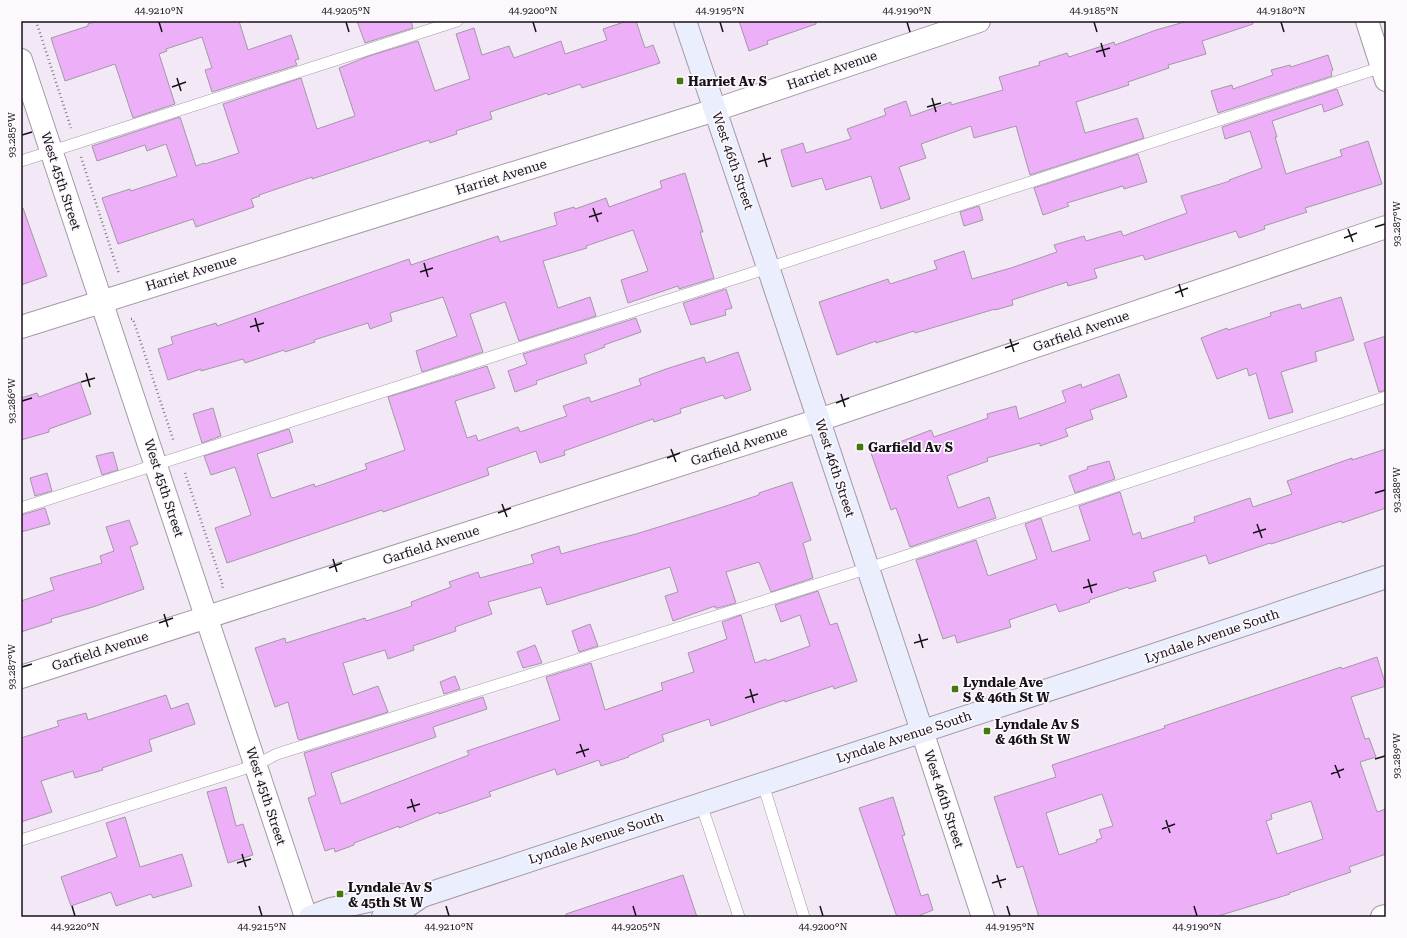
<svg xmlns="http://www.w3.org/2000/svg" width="1407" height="938" font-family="'Roboto Serif',serif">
<rect width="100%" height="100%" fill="#f3e8f6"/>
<g fill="#ecaff8" stroke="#a399a6" fill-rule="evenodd">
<path d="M97 21H239L248 50 291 35 299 59 295 60 297 65 212 92 205 70 212 68 202 37 166 49 167 51 159 54 175 104 133 118 115 64 65 81 51 38 88 26V24Z"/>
<path d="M357 21H411L413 28 365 43Z"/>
<path d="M627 21H636L645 48 653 45 660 63 582 88 580 84 548 95 547 93 490 112 492 119 456 131 457 134 430 143 429 140 312 179V177L259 195 260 196 251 199 254 207 196 227 193 219 118 244 102 198 130 189 131 191 177 176 166 144 147 151 145 145 97 161 92 146 180 117 196 166 204 163 205 164 239 153 223 104 301 78 317 129 355 116 339 68 369 56 418 41 435 91 470 79 456 34 474 28 482 55 509 46 514 58 561 41 565 54 607 40 603 29Z"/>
<path d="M739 21H816V24L767 41 768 44 749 51Z"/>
<path d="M1188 21H1252L1253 24 1202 41 1206 54 1168 65 1169 68 1128 82 1129 85 1076 102 1085 133 1137 118 1144 138 1030 175 1016 126 974 138 971 126 921 144 926 158 899 167 910 199 881 209 871 176 826 190 822 178 792 187 781 150 803 143 806 153 851 139 847 129 886 115 884 109 906 101 911 116 951 102V105L1003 90 999 77 1040 65 1039 62 1067 53 1069 57 1114 42 1115 45 1156 30Z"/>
<path d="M1328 55 1333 70 1331 71 1332 76 1218 113 1211 91 1232 85 1233 89 1273 75 1271 70 1290 65 1291 67Z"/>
<path d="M1337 89 1343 105 1324 112 1322 104 1272 121 1277 137H1275L1286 174 1342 156 1340 150 1368 141 1382 184 1305 208 1307 212 1264 226 1265 229 1239 238 1236 231 1145 260 1143 255 1094 269 1097 278 1068 286 1067 282 1012 300 1013 305 995 310V309L915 333 914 331 876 343V341L837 355 819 302 888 279 890 284 937 269 934 261 964 251 972 279 1011 268 1057 252 1054 245 1084 236 1086 241 1121 231 1123 236 1187 213 1181 196 1230 181 1229 180 1262 168 1250 131 1225 139 1222 127Z"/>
<path d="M1138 154 1147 182 1124 189 1123 186 1067 203 1069 206 1043 215 1034 188Z"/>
<path d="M685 173 703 232H700L714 278 679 289 678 286 628 303 621 280 648 271 633 230 586 246 587 248 543 261 558 308 590 297 596 316 519 341 505 302 470 314 483 352 422 372 416 351 457 336 443 297 390 313 392 321 370 329 368 323 314 340 315 342 285 352 284 350 245 363 243 359 201 371V369L168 380 158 349 173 344 171 337 216 323 217 326 409 259 411 265 498 236 500 242 557 225 554 213 574 207 575 209 606 198 609 207 662 188 660 181Z"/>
<path d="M979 206 983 220 964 226 960 212Z"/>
<path d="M23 208 47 276 21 285V209Z"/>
<path d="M726 289 732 308 725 310 726 315 691 325 683 303Z"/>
<path d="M1341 297 1354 340 1315 352 1317 361 1281 372 1293 412 1269 419 1256 373 1249 376 1247 368 1217 379 1201 338 1227 328 1228 330 1271 316 1270 313 1300 304 1302 309Z"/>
<path d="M636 318 641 332 604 345 605 347 584 355 587 363 536 381 537 384 515 392 508 371 527 364 523 354Z"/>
<path d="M1386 336V390L1379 392 1364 343Z"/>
<path d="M738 352 751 390 725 399 723 395 680 409 681 413 654 422 653 419 564 451 565 455 540 463 536 451 487 468 489 475 383 512 382 510 227 563 215 528 251 515 235 467 211 475 204 456 289 429 293 442 257 454 271 497 273 498 314 484 315 487 367 469 365 464 405 450 388 397 487 366 495 388 455 401 467 438 476 435 478 441 518 427 520 432 567 416 563 406 589 397 591 402 641 385 639 379 666 369 704 357 706 363Z"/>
<path d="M1119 374 1127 397 1090 410 1093 419 1065 429 1068 436 1040 446V443L987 458 988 461 947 476 958 508 989 497 996 518 910 547 896 508 891 510 871 453 931 430 934 437 988 418 987 414 1016 406 1019 419 1066 402 1062 391 1081 384 1082 388Z"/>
<path d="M80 382 91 414 49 429V432L21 440V398L37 393 39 397Z"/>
<path d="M213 408 221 436 202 443 193 414Z"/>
<path d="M1386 449V508L1342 523 1341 521 1271 544 1270 543 1209 564 1206 555 1153 572 1156 581 1129 589 1128 587 1089 600 1090 602 1059 612 1056 604 1009 620 1011 627 957 643 955 635 943 639 916 560 976 540 988 576 1037 559 1025 524 1041 518 1052 552 1090 540 1079 506 1120 492 1133 535 1140 532 1142 539 1195 522 1194 517 1250 498 1253 507 1292 494 1287 481 1352 458V460Z"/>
<path d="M113 452 118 470 102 475 96 456Z"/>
<path d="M1109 461 1115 479 1075 493 1069 476 1088 469 1087 467Z"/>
<path d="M47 473 52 491 35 496 30 478Z"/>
<path d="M792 482 811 540 803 543 813 578 771 592 759 562 726 572 736 603 718 608H715V606L673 621 665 596 678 592 670 567 547 605 541 587 488 602 492 614 455 627 456 631 413 646 414 650 388 659 385 650 343 663 353 695 378 686 388 712 300 740 298 739 288 702 275 707 255 648 285 638 286 643 365 618 366 621 412 606 411 602 451 587 449 582 478 572 480 578 534 563 531 555 559 546 561 554 600 543 636 534 723 507 759 495V493Z"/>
<path d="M45 508 50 524 21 532V515Z"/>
<path d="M129 520 138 544 130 547 144 589 93 607 51 619 52 622 21 632V601L54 590 50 578 102 563 100 556 114 551 106 527Z"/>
<path d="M818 591 830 625 837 623 857 681 834 689 833 686 785 702V700L711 726 709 719 662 735 664 741 628 756 629 757 601 766 599 760 557 775 555 769 489 792 491 796 439 814V812L399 828V826L354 843V845L335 852 334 848 325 851 308 798 316 795 304 753 483 697 487 709 433 727 436 737 331 773 341 804 469 755 467 751 560 720 546 677 591 663 605 710 663 690 661 683 694 672 688 653 727 639 722 622 741 615 755 663 766 659 767 661 810 646 800 615 781 622 775 605Z"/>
<path d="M590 624 598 646 579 652 572 631Z"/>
<path d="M535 645 542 663 523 668 517 652Z"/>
<path d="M1377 657 1386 686 1351 697 1365 739 1369 738 1376 757 1360 762 1377 812 1386 809V854L1349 867 1351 872 1289 893 1290 894 1215 917H1039L1023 866 1017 868 994 797 1056 777 1052 765 1165 728 1164 726 1341 667 1342 669ZM1102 794 1113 826 1099 830 1102 838 1096 840 1097 842 1059 855 1046 813ZM1311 801 1323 839 1277 854 1266 821 1272 819 1271 814Z"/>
<path d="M455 676 460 689 444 694 440 682Z"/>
<path d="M166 695 171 709 188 703 195 724 149 740 152 751 102 768 103 770 75 778 73 771 41 781 52 812 21 822V738L59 726 57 721 86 713 88 720Z"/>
<path d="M226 787 236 826 243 824 253 855 228 863 207 792Z"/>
<path d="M893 797 905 835 902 836 921 896 928 894 933 910 916 917H897L859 808Z"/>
<path d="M125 817 140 867 182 854 192 886 153 898 151 894 116 906 111 892 71 906 61 877 117 857 106 823Z"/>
<path d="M683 875 697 917H566V914Z"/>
</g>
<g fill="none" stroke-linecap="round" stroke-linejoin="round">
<defs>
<g id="service">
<path d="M21 161 457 21"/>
<path d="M21 508 740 277 1385 66"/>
<path d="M763 784 804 917"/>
<path d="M701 804 739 917"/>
<path d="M21 840 256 765 277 754 869 568 1386 397"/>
</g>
<g id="minor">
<path d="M1367 21 1386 80"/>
<path d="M21 60 306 917"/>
<path d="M21 327 715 110 979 21"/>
<path d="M21 677 819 420 1386 227"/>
<path d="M1382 917 1386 916"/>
</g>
<path id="tertiary" d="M922 731 983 917"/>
<g id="secondary">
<path d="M685 21 768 267 922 731"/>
<path d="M310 917 331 909 396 895 422 896"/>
<path d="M383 917 400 911 422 896 1130 663 1386 577"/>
</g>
</defs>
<use href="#service" stroke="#a49aa6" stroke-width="12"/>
<use href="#minor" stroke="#a49aa6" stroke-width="24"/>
<use href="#tertiary" stroke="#a49aa6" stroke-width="24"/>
<use href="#secondary" stroke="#a49aa6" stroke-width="24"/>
<g stroke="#807982" stroke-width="2.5" stroke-dasharray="1 3" stroke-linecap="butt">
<path d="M36 21 71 128"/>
<path d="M81 157 119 274"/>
<path d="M131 319H133L174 442"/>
<path d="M185 473 223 586 222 589"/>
</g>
<use href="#service" stroke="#fff" stroke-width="11"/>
<use href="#minor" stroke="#fff" stroke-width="22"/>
<use href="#tertiary" stroke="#fff" stroke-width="22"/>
<use href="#secondary" stroke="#ebeefc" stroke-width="22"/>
</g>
<path fill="none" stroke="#161217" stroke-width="1.5" d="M159 22 162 32M346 22 349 32M533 22 536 32M720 22 723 32M907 22 910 32M1094 22 1097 32M1281 22 1284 32M1101 43 1105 57M1096 52 1110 48M177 78 181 91M172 87 186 82M932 98 936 112M927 107 941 103M22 135 32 132M763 153 767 167M758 162 771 158M593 208 598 222M589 217 602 213M1375 227 1385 224M1348 229 1353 242M1344 238 1357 233M424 263 428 277M420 272 433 268M1179 284 1183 297M1175 293 1188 288M255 318 259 332M250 327 264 323M1010 339 1014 352M1005 348 1019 343M86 373 90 387M81 382 95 378M841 394 845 407M22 401 32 398M836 403 849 398M671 449 676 462M667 458 680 453M1375 493 1385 490M502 504 507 517M498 513 511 508M1257 524 1262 538M1253 533 1266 529M333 559 337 572M329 568 342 563M1088 579 1092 593M1083 588 1097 584M164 614 168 627M159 623 173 618M919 634 923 648M914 643 928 639M22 667 32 664M750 689 754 703M745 698 758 694M580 744 585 757M576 753 589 749M1375 759 1385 756M1335 765 1340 778M1331 774 1344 769M411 799 415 812M407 808 420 804M1166 820 1170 833M1162 829 1175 824M242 854 246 867M237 863 251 859M997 875 1001 888M992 883 1006 879M72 906 75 916M259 906 262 916M446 906 449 916M633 906 636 916M820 906 823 916M1007 906 1010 916M1194 906 1197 916"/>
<g fill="#42790d" stroke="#fcf8fd" stroke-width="1.5">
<rect x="676" y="77" width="8" height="8" rx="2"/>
<rect x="856" y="443" width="8" height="8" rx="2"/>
<rect x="951" y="685" width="8" height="8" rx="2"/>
<rect x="983" y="727" width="8" height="8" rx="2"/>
<rect x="336" y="890" width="8" height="8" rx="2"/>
</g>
<g text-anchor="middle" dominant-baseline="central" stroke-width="3.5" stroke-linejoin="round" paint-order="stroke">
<g font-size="13" fill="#161217" stroke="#fcf8fd">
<text transform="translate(832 70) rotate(-19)">Harriet Avenue</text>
<text transform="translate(733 161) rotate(71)">West 46th Street</text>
<text transform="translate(501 177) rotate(-17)">Harriet Avenue</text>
<text transform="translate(61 181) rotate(72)">West 45th Street</text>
<text transform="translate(191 273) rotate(-17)">Harriet Avenue</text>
<text transform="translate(1081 331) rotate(-19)">Garfield Avenue</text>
<text transform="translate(739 446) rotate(-18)">Garfield Avenue</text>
<text transform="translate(835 468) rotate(72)">West 46th Street</text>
<text transform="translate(164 488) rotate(72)">West 45th Street</text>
<text transform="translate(431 545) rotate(-18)">Garfield Avenue</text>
<text transform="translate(1212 636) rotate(-19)">Lyndale Avenue South</text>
<text transform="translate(100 651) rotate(-18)">Garfield Avenue</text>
<text transform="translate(904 737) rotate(-18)">Lyndale Avenue South</text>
<text transform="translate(266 796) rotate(72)">West 45th Street</text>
<text transform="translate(944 799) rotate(72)">West 46th Street</text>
<text transform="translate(596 838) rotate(-18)">Lyndale Avenue South</text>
</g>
<g font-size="13" font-weight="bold" fill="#161217" stroke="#fcf8fd" text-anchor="start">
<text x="688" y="81">Harriet Av S</text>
<text x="868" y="447">Garfield Av S</text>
<text x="963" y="682">Lyndale Ave<tspan x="963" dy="15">S &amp; 46th St W</tspan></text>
<text x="995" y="724">Lyndale Av S<tspan x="995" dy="15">&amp; 46th St W</tspan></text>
<text x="348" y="887">Lyndale Av S<tspan x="348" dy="15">&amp; 45th St W</tspan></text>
</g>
</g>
<rect width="1407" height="938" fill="none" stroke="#fcf8fd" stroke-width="44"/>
<rect x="22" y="22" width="1363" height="894" fill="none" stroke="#161217" stroke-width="1.5"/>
<g font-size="10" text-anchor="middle" fill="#161217">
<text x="159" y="14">44.9210°N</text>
<text x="346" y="14">44.9205°N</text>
<text x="533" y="14">44.9200°N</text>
<text x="720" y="14">44.9195°N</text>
<text x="907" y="14">44.9190°N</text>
<text x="1094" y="14">44.9185°N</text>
<text x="1281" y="14">44.9180°N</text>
<text transform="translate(11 135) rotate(-90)" y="4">93.285°W</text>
<text transform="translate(1396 224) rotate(-90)" y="4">93.287°W</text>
<text transform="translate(11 401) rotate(-90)" y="4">93.286°W</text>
<text transform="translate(1396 490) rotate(-90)" y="4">93.288°W</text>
<text transform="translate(11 667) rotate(-90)" y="4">93.287°W</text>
<text transform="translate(1396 756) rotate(-90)" y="4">93.289°W</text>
<text x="75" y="930">44.9220°N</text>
<text x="262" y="930">44.9215°N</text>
<text x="449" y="930">44.9210°N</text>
<text x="636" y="930">44.9205°N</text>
<text x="823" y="930">44.9200°N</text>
<text x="1010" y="930">44.9195°N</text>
<text x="1197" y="930">44.9190°N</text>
</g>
</svg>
